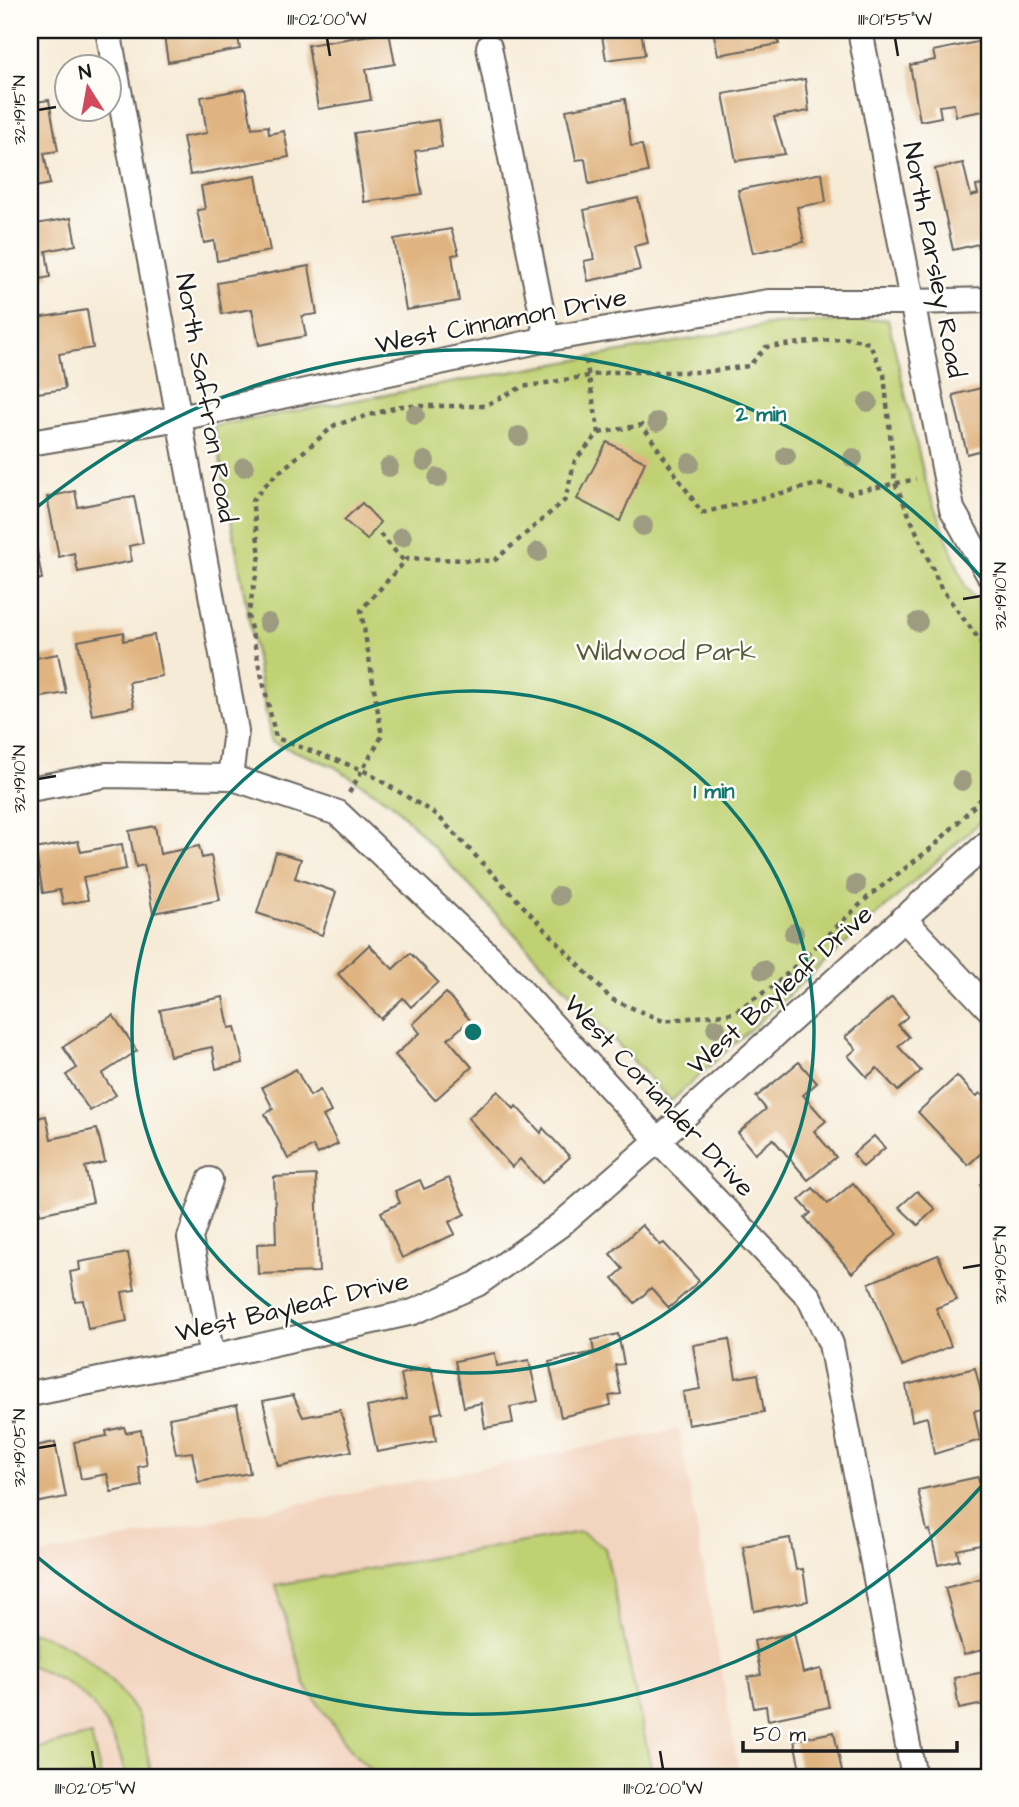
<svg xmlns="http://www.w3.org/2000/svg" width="1019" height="1807" font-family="'Architects Daughter',sans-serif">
<rect width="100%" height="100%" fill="#fdfcf7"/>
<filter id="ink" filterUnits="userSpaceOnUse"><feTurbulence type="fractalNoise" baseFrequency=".0143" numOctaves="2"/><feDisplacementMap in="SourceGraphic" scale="14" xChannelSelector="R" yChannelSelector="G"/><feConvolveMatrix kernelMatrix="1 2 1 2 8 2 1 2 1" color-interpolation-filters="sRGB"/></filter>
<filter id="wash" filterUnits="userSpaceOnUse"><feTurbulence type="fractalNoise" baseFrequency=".00686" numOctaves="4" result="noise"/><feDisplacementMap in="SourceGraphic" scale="28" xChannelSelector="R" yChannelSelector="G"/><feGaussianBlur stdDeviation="1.57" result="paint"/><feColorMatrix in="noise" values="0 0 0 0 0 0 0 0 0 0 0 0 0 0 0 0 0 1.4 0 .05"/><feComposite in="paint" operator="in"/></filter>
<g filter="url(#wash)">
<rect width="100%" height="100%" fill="#f6ebd7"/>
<path fill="#f3d4bf" d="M679 1429 740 1777H30V1557Z"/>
<g fill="#c0d173" stroke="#6e7648" stroke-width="2">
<path d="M888 319 925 480 965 586 989 620V814L671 1101 393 804 333 766 271 742 214 426 774 324Z"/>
<path d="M581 1532 605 1548 653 1777H379L354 1754 305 1685 276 1585Z"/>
<path d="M30 1632C73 1641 114 1676 136 1713 144 1726 148 1761 152 1777H126C118 1741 98 1701 65 1682 54 1676 41 1671 30 1665Z"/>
<path d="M91 1735 101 1777H30V1750Z"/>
</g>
<g id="blocks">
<g fill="#e0b480">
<path d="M192 30H237L240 49 168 62 164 36Z"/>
<path d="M601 30H641L645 55 606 60Z"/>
<path d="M713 30H775L779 44 718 55Z"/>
<path d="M389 32 395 64 366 69 371 100 318 109 308 45Z"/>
<path d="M982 41 989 80V110L956 116 954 104 939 106 941 117 920 121 910 65 935 60 933 51Z"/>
<path d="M805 79 809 111 774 117 785 154 736 161 723 94Z"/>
<path d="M245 89 252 128 268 126 269 134 284 131 289 157 190 175 183 137 207 133 201 97Z"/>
<path d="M625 99 631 146 642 145 648 172 589 184 585 159 576 160 566 110Z"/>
<path d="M49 100 58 151 44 153 50 184 30 188V103Z"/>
<path d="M438 120 442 147 415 151 422 194 364 202 354 133Z"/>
<path d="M963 163 971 196 978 194 976 186 989 184V254L980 256 978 244 953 250 935 169Z"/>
<path d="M822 173 826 202 797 207 804 242 753 253 738 190Z"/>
<path d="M256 176 270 251 217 261 214 241 204 243 197 210 205 209 201 186Z"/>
<path d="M638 198 648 243 634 246 640 270 588 281 584 261 594 259 584 210Z"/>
<path d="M71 218 76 245 46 251 50 277 30 281V225Z"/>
<path d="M451 229 459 254 452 255 459 301 406 310 394 239Z"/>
<path d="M309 266 317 314 302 316 306 336 259 345 252 309 222 314 217 283Z"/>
<path d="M87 310 93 348 59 354 65 389 30 394V319Z"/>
<path d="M989 386V448L967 454 953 395Z"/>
<path d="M607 442 645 462 620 521 577 499Z"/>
<path d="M75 491 78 507 134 496 143 543 129 546 132 561 78 572 74 553 59 557 47 497Z"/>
<path d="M362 503 380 522 367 540 344 520Z"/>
<path d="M30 512 42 579 30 581Z"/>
<path d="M124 632 123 641 154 635 162 676 129 682 134 707 92 715 78 641Z"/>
<path d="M58 654 66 693 30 699V659Z"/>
<path d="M155 826 160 854 199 846 202 858 211 856 220 900 153 913 144 865 136 867 129 831Z"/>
<path d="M78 841 81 852 122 844 126 869 83 877 88 900 63 904 60 890 43 893 35 849Z"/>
<path d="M276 852 301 859 295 878 336 892 322 935 257 913Z"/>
<path d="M369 945 393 969 410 953 438 982 411 1007 403 998 381 1019 338 974Z"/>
<path d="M446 993 470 1020 448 1039 472 1067 435 1100 395 1055 420 1033 413 1024Z"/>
<path d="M223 997 229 1028 235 1027 243 1063 216 1069 212 1047 170 1056 160 1010Z"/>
<path d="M892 997 908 1016 898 1025 909 1037 898 1046 921 1071 898 1091 877 1068 867 1077 848 1056 856 1049 845 1037Z"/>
<path d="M113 1015 137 1051 102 1074 116 1095 90 1111 66 1075 77 1068 63 1047Z"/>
<path d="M799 1062 817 1083 803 1095 826 1121 814 1131 836 1157 808 1180 773 1139 755 1154 738 1133 766 1109 756 1097Z"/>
<path d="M296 1069 310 1096 320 1090 331 1112 323 1116 338 1144 318 1154 313 1146 288 1159 265 1114 273 1109 262 1087Z"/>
<path d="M957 1076 976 1097 980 1093 989 1102V1146L968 1165 918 1112Z"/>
<path d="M498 1091 514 1109 516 1106 541 1133 543 1128 570 1157 542 1183 520 1159 512 1167 468 1118Z"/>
<path d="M30 1106 33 1119 46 1116 51 1139 97 1129 105 1162 85 1167 93 1202 40 1214 30 1167Z"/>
<path d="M874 1136 885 1148 863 1167 853 1154Z"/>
<path d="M316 1175 319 1272 258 1274 257 1244 276 1243 274 1177Z"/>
<path d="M449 1178 465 1214 449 1222 455 1234 402 1258 381 1212 400 1203 395 1191 420 1180 424 1189Z"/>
<path d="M989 1180V1200L980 1185Z"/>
<path d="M853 1183 897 1234 852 1273 805 1218 811 1213 799 1200 813 1188 828 1204Z"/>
<path d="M917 1191 935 1209 918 1225 899 1207Z"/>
<path d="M989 1216V1232L982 1220Z"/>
<path d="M642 1225 660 1245 664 1243 699 1281 669 1308 651 1288 635 1303 613 1278 623 1269 610 1254Z"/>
<path d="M128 1253 135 1290 122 1292 127 1321 88 1329 83 1300 75 1301 70 1272 80 1270 79 1262Z"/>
<path d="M938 1255 957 1300 936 1308 951 1346 902 1366 869 1283Z"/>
<path d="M618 1334 624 1364 615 1365 621 1394 609 1396 611 1405 561 1417 549 1362 594 1352 592 1340Z"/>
<path d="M729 1339 736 1378 758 1374 764 1412 688 1425 683 1392 700 1389 693 1345Z"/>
<path d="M495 1353 497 1366 529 1360 538 1401 510 1407 513 1423 485 1428 481 1403 464 1407 455 1361Z"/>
<path d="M431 1367 442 1412 432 1414 436 1441 377 1452 367 1407 406 1399 401 1374Z"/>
<path d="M975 1368 985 1408 974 1411 980 1440 934 1454 927 1417 912 1421 906 1385Z"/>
<path d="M293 1395 303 1417 340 1410 352 1451 278 1466 263 1401Z"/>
<path d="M237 1405 250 1473 198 1482 192 1452 176 1454 169 1418Z"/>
<path d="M124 1427 126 1433 141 1430 147 1465 138 1467 142 1486 111 1492 107 1474 81 1479 74 1442 107 1436 106 1431Z"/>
<path d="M55 1442 66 1497 30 1504V1447Z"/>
<path d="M978 1477 989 1532V1543L957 1550 959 1560 938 1565 930 1530 927 1531 918 1490Z"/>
<path d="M790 1538 796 1570 803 1569 808 1601 754 1611 743 1546Z"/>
<path d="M982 1578 985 1590 989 1589V1648L964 1655 945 1588Z"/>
<path d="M794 1633 803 1673 821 1669 829 1707 768 1720 766 1706 754 1708 748 1677 761 1675 754 1641Z"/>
<path d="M989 1671V1703L959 1709 954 1678Z"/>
<path d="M834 1732 843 1777H784L783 1773 800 1770 794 1740Z"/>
</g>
</g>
</g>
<g filter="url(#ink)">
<use href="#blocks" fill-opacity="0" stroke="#68645d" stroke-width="2"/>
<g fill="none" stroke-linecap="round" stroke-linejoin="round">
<defs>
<g id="street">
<path d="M108 30 236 731 230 777"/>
<path d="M860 30 952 509 989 575"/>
<path d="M489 47 547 339"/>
<path d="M30 443 180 418 547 339 768 302H912L989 300"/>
<path d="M30 789 106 775 230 777 338 813 493 960 658 1140 809 1297 831 1344 914 1777"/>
<path d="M903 918 989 1009"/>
<path d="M210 1180 190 1238 212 1357"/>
<path d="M30 1394 212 1357 413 1312 477 1284 560 1225 658 1140 989 842"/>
</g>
</defs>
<use href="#street" stroke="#68645d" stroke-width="28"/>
<g stroke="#68645d" stroke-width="4.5" stroke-dasharray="5 5" stroke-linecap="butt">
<path d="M599 433 642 425 702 513 818 484 850 493 916 479"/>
<path d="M380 534 405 562"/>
<path d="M989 653 941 588 895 483 884 374 869 343 848 338 766 347 749 366 703 372H612L522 387 484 406H401L335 425 270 480 252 501 260 555 248 616 276 738 363 770 437 815 611 999 663 1021 733 1013 775 985 868 897 934 846 989 791"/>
<path d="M349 793 382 736 361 610 408 558 494 561 565 500 575 460 599 433 586 361"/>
</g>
<use href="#street" stroke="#fff" stroke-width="24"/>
</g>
<g fill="#9d9c81">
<circle cx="868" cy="402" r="10"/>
<circle cx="415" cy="415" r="10"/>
<circle cx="657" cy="422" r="10"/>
<circle cx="519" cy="436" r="10"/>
<circle cx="786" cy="456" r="10"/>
<circle cx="853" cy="458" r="10"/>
<circle cx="425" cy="461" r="10"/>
<circle cx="690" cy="463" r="10"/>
<circle cx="244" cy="467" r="10"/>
<circle cx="389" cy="467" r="10"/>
<circle cx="438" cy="478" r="10"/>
<circle cx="643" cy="526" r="10"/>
<circle cx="402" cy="537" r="10"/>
<circle cx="538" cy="552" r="10"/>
<circle cx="918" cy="622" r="10"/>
<circle cx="268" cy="623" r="10"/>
<circle cx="962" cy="781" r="10"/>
<circle cx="856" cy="885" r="10"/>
<circle cx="559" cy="896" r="10"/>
<circle cx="794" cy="933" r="10"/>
<circle cx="763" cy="970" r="10"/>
<circle cx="716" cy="1028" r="10"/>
</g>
</g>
<path fill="none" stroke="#1c1c1c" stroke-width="2.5" d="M327 38 330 56M895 38 898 56M38 110 56 107M963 599 981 596M38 779 56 776M963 1268 981 1265M38 1448 56 1445M92 1751 95 1769M660 1751 663 1769"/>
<g fill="none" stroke="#0f766e" stroke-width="3.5">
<circle cx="473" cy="1032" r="341"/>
<path d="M988 1479A682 682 0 0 1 30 1551M30 513A682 682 0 0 1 988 585"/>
</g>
<g text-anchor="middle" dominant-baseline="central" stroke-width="5" stroke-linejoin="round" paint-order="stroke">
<g font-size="26" fill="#1c1c1c" stroke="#fdfcf7">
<text transform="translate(934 260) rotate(79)">North Parsley Road</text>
<text transform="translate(501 321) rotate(-11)">West Cinnamon Drive</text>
<text transform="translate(206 398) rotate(80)">North Saffron Road</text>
<text transform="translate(780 990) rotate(-42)">West Bayleaf Drive</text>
<text transform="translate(659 1096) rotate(47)">West Coriander Drive</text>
<text transform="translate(292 1307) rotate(-13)">West Bayleaf Drive</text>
</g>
<g font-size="26" fill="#555b3a" stroke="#fdfcf7">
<text x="666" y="652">Wildwood Park</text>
</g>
</g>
<circle cx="473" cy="1032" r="10" fill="#0f766e" stroke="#fdfcf7" stroke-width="3.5"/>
<g font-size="21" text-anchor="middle" font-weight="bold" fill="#0f766e" stroke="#fdfcf7" stroke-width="5" stroke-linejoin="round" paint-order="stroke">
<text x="761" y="421">2 min</text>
<text x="714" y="798">1 min</text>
</g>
<rect width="1019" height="1807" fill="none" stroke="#fdfcf7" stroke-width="77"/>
<g transform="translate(88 88) rotate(349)"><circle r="33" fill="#fdfcf7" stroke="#a3a29f" stroke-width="2"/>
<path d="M0-5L12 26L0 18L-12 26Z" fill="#d1495b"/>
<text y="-10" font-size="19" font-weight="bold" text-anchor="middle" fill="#1c1c1c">N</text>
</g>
<path d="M743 1741v10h214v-10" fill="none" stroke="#1c1c1c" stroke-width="3.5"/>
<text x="753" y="1741" font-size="21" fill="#1c1c1c" stroke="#fdfcf7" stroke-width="5" paint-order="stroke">50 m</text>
<rect x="38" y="38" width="943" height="1731" fill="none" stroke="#1c1c1c" stroke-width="2.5"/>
<g font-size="18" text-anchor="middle" fill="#1c1c1c">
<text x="327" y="25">111°02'00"W</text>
<text x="895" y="25">111°01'55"W</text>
<text transform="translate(19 110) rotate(-90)" y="6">32°19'15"N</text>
<text transform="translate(1000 596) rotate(-90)" y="6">32°19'10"N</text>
<text transform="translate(19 779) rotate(-90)" y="6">32°19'10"N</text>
<text transform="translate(1000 1265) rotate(-90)" y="6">32°19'05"N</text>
<text transform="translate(19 1448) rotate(-90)" y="6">32°19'05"N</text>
<text x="95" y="1794">111°02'05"W</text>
<text x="663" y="1794">111°02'00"W</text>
</g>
</svg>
